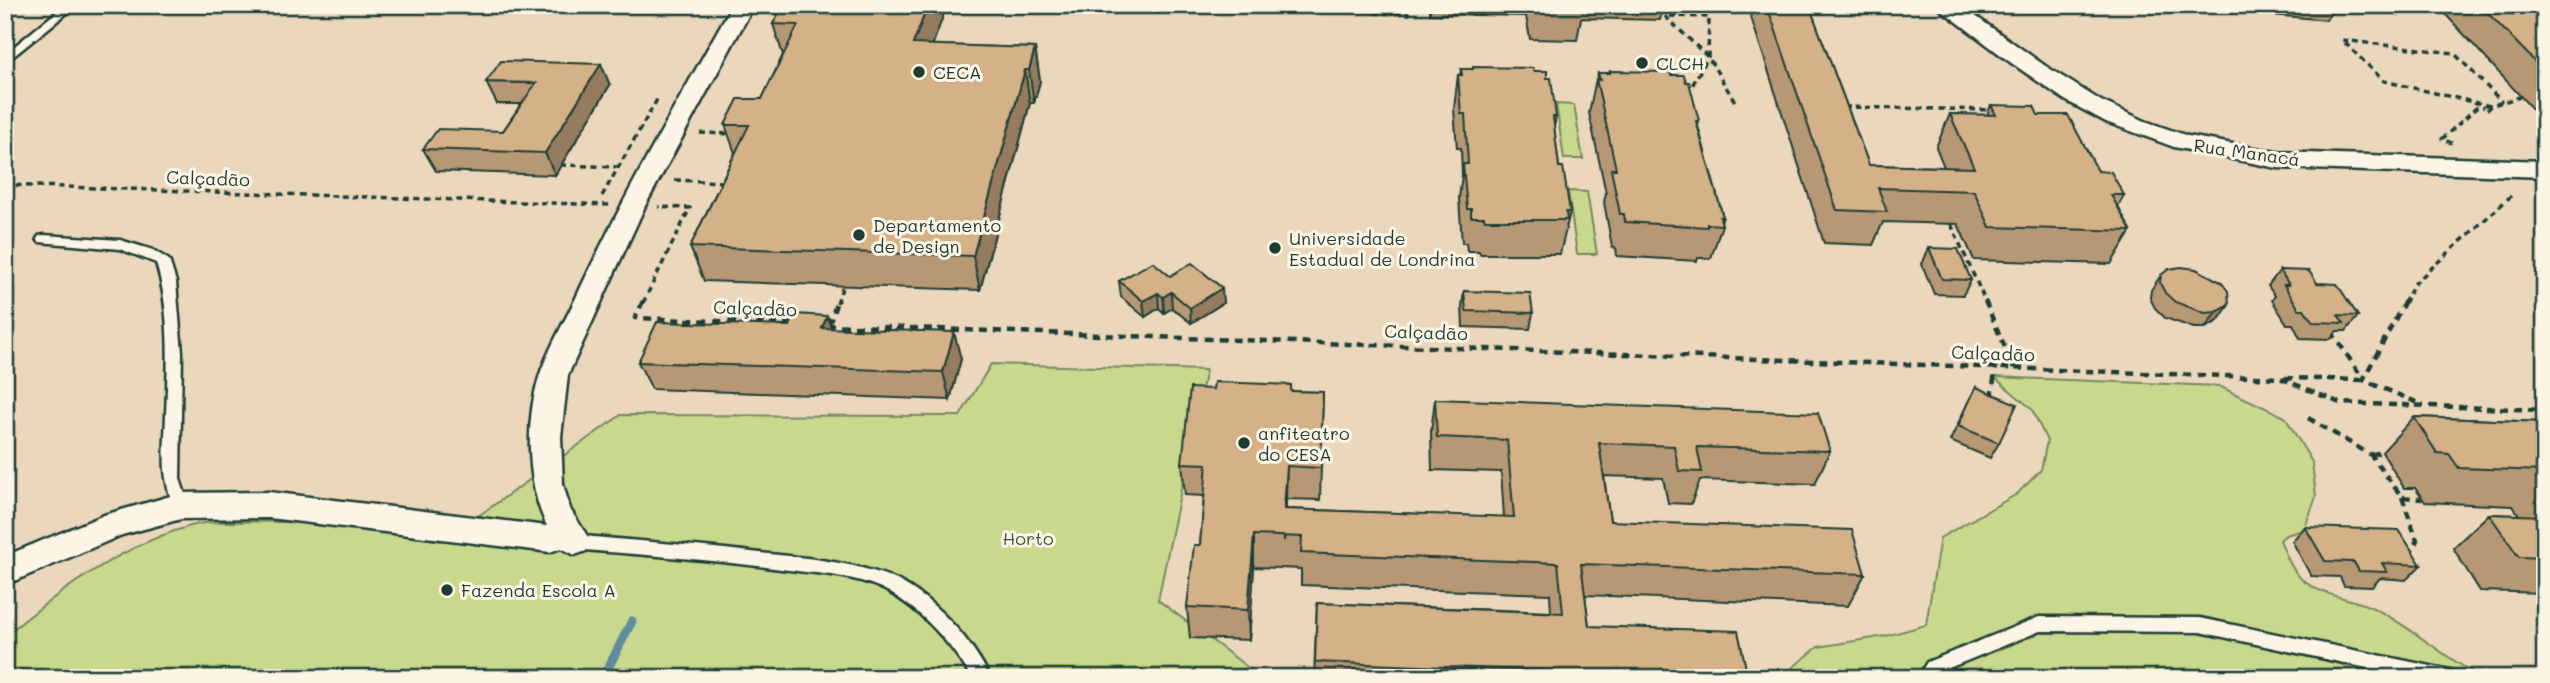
<svg xmlns="http://www.w3.org/2000/svg" width="2550" height="683" font-family="Mali,sans-serif">
<rect width="100%" height="100%" fill="#f4e7d2"/>
<filter id="ink" filterUnits="userSpaceOnUse"><feTurbulence type="fractalNoise" baseFrequency=".0143" numOctaves="2"/><feDisplacementMap in="SourceGraphic" scale="14" xChannelSelector="R" yChannelSelector="G"/><feConvolveMatrix kernelMatrix="1 2 1 2 8 2 1 2 1" color-interpolation-filters="sRGB"/></filter>
<g filter="url(#ink)">
<rect fill="#ebd7bc" x="5" y="5" width="2540" height="673"/>
<g fill="#c8d88c" stroke="#748a60" stroke-width="2">
<path d="M1556 104 1574 105 1583 159H1564Z"/>
<path d="M1568 191 1587 192 1597 254H1577Z"/>
<path d="M991 364 1206 370 1158 600 1262 678H5V636C62 589 126 542 198 524 210 521 224 522 236 522 305 519 375 532 443 541L621 415 960 416Z"/>
<path d="M1994 377 2219 386 2285 417 2312 462 2316 497 2304 530 2286 535 2280 540C2286 555 2292 572 2305 582 2328 599 2355 597 2379 611 2416 630 2446 660 2484 678H1789L1792 668 1818 647 1886 636 1926 625 1940 538 2017 494 2041 470 2047 441 2032 409Z"/>
</g>
<g fill="none" stroke-linecap="round" stroke-linejoin="round">
<path stroke="#5f8b9f" stroke-width="9" d="M603 678 632 621"/>
<defs>
<g id="lane">
<path d="M65 5H77L5 63V54Z"/>
<path d="M44 235 120 240 153 250 169 260 176 282 182 353 180 479 189 506 186 510 181 512 176 510C160 480 165 447 166 414 168 364 171 311 156 263L120 249 39 242 37 239 39 236Z"/>
<path d="M572 535C638 541 704 546 769 554 809 558 852 562 890 577 929 593 973 640 990 678H972C951 644 923 611 887 591 859 576 821 574 789 570 717 560 644 555 572 549L566 547 564 542 566 537Z"/>
<path d="M2039 617 2200 618 2450 670 2456 673 2458 678H2413L2200 632 2040 631 1939 672 1935 678H1917L1927 662Z"/>
</g>
<g id="street">
<path d="M732 5H754L645 206 568 375 561 437 563 484 570 509 591 542 586 551 575 555 561 548 550 552 269 518 181 519 122 535 5 585V556L104 515 181 493 269 492 547 526C526 484 525 419 540 374 550 345 568 316 581 287 626 191 680 98 732 5Z"/>
<path d="M1935 5H1960L2044 65 2101 101 2145 121 2188 136 2277 152 2545 161V177L2277 168 2174 147 2106 122 2065 100 2010 62Z"/>
</g>
</defs>
<use href="#lane" stroke="#1f3d34" stroke-width="5"/>
<use href="#street" stroke="#1f3d34" stroke-width="5"/>
<g stroke="#1f3d34" stroke-width="3.5" stroke-dasharray="6 4.5" stroke-linecap="butt">
<path d="M1374 13 1410 14"/>
<path d="M1665 16 1708 57 1737 105"/>
<path d="M1670 16 1709 17 1708 57 1688 93"/>
<path d="M2490 106 2384 81 2342 40 2454 53 2502 102"/>
<path d="M1844 107 1993 110"/>
<path d="M2487 110 2490 106 2520 97"/>
<path d="M700 133 734 134"/>
<path d="M2452 143 2442 139 2476 108 2484 107"/>
<path d="M561 165 619 167"/>
<path d="M675 180 725 182"/>
<path d="M5 185 610 205"/>
<path d="M602 196 659 96"/>
<path d="M1951 224 1986 303"/>
<path d="M643 303 690 208 658 207"/>
<path d="M837 303 843 285"/>
<path d="M2404 303 2415 283 2511 196"/>
</g>
<g stroke="#1f3d34" stroke-width="4.5" stroke-dasharray="8 6" stroke-linecap="butt">
<path d="M643 301 635 318 797 324"/>
<path d="M1985 301 2014 368"/>
<path d="M2405 301 2363 380 2421 404"/>
<path d="M826 325 2280 378 2340 403 2545 410"/>
<path d="M829 325 837 301"/>
<path d="M2331 331 2363 379"/>
<path d="M2285 378 2363 380"/>
<path d="M1991 398 1996 367"/>
<path d="M2308 418 2371 455 2402 497 2422 499"/>
<path d="M2371 455 2387 450"/>
<path d="M2402 497 2417 540 2410 555"/>
</g>
<use href="#lane" fill="#fcf5e5" fill-rule="evenodd"/>
<use href="#street" fill="#fcf5e5" fill-rule="evenodd"/>
</g>
<g fill="#b79874" stroke="#1f3d34" stroke-width="2">
<path d="M783 5H947L932 45 1035 48 1040 81 1034 103H1030L980 290 704 281 690 247 735 153 725 125 762 99 783 55 773 24Z"/>
<path d="M1430 5H1664L1660 20 1581 18 1577 40 1530 39 1526 16 1430 14Z"/>
<path d="M1747 5H1809L1869 165 1944 167 1936 147 1950 114 1987 115 1991 105 2038 115 2124 195 2118 207 2131 231 2111 264 1974 260 1958 224 1883 222 1873 245 1824 243Z"/>
<path d="M2162 5H2336L2326 20Z"/>
<path d="M2437 5H2545V123Z"/>
<path d="M1461 69 1534 71 1547 78 1556 117 1554 127 1559 167 1570 212 1560 254H1480L1479 251H1467L1466 243H1462L1459 198 1462 175 1461 148H1457L1454 109 1458 75H1460Z"/>
<path d="M1610 71 1671 75 1686 82 1699 121 1698 126 1723 217 1721 222 1722 225 1711 258H1698L1697 261 1617 256 1616 248 1612 247 1604 202 1606 193 1589 113 1596 79H1597L1598 73H1609Z"/>
<path d="M486 82 610 85 555 175 436 171 423 149 503 131 521 104H497Z"/>
<path d="M1929 248 1971 280 1963 295 1934 294 1922 264Z"/>
<path d="M2280 270 2317 283 2358 316 2346 331H2337L2331 339 2300 338 2293 324H2287L2272 300 2275 296 2268 286Z"/>
<path d="M2161 275 2221 282 2218 321 2205 328H2194L2165 318 2155 308 2150 298 2151 290Z"/>
<path d="M1170 276 1223 303 1191 323 1172 308 1164 313 1159 308 1145 317 1121 297 1119 281Z"/>
<path d="M1464 291 1533 313 1530 329 1463 327 1462 306Z"/>
<path d="M827 316 831 328 961 359 950 400 652 389 638 362 790 326Z"/>
<path d="M1976 387 1999 443 1990 458 1950 441 1968 402Z"/>
<path d="M1291 391 1323 392 1320 500 1286 499V509L1504 517 1501 472 1432 470 1431 432 1435 399 1830 451 1815 484 1700 480 1691 504 1668 503 1663 478 1604 476 1610 521 1865 574 1848 606 1585 595 1589 626 1748 678H1314L1317 603 1551 612 1550 594 1301 585V569L1254 567 1249 640 1190 638 1187 607 1200 545 1204 496 1185 495 1182 463Z"/>
<path d="M2414 417 2545 422V593L2480 591 2453 548 2489 514 2519 515 2513 506 2425 502 2415 488H2404L2382 452Z"/>
<path d="M2305 527 2421 565 2406 580 2380 578 2372 587 2344 586 2340 577 2311 576 2292 541Z"/>
</g>
<g fill="#957c5e" stroke="#1f3d34" stroke-width="2">
<path d="M928 5H947L921 77 913 44Z"/>
<path d="M1035 48 1040 81 1034 103 1029 70Z"/>
<path d="M601 64 610 85 555 175 545 153Z"/>
<path d="M1025 70 1030 103 980 290 973 256Z"/>
<path d="M1222 288 1223 303 1191 323 1190 308Z"/>
<path d="M1171 292 1172 308 1164 313 1163 297Z"/>
<path d="M1158 293 1159 308 1145 317 1143 301Z"/>
<path d="M2229 305 2218 321 2205 328 2216 312Z"/>
<path d="M827 316 836 343 822 328Z"/>
<path d="M954 332 961 359 950 400 943 372Z"/>
<path d="M1287 466 1286 499 1284 541V509Z"/>
<path d="M1254 535V567L1249 640 1248 610Z"/>
</g>
<g fill="#d5b187" stroke="#1f3d34" stroke-width="2">
<path d="M783 5H928L913 44 1035 48 1029 70H1025L973 256 690 247 749 125H725L738 99H762L798 25 773 24Z"/>
<path d="M1767 5H1809L1869 165 1974 168 1950 114 1996 115 1991 105 2034 106 2038 115H2068L2098 171 2111 172 2124 195H2111L2131 231 1990 227 1974 191 1878 188 1887 212 1837 210Z"/>
<path d="M2480 5H2545V72Z"/>
<path d="M501 61 601 64 545 153 423 149 438 129 503 131 536 83 486 82Z"/>
<path d="M1473 67 1533 68 1534 71H1547V78H1551L1556 117H1553L1559 167H1563L1570 212H1566L1567 220H1485L1484 217H1471V209H1467L1463 164H1468L1465 114H1461L1458 75H1462L1461 69H1473Z"/>
<path d="M1610 71 1670 72 1671 75H1684L1686 82H1689L1699 121H1696L1723 217H1720L1722 225 1707 224V227L1625 222 1624 214H1620L1611 169H1616L1596 79 1600 80 1598 73H1610Z"/>
<path d="M1929 248 1958 249 1971 280 1942 279Z"/>
<path d="M1153 262 1170 276 1192 263 1222 288 1190 308 1171 292 1163 297 1158 293 1143 301 1119 281Z"/>
<path d="M2181 267 2196 269 2221 282 2228 291 2229 305 2216 312 2205 313 2175 302 2165 293 2160 283 2161 275 2169 269Z"/>
<path d="M2280 270 2309 271 2317 283 2337 284 2358 316 2338 315 2344 323 2313 322 2304 309H2299L2284 285H2289Z"/>
<path d="M1464 291 1530 293 1533 313 1466 311Z"/>
<path d="M795 314 827 316 822 328 954 332 943 372 638 362 657 322 790 326Z"/>
<path d="M1214 382 1291 385V391L1323 392 1321 468 1287 466 1284 509 1514 517 1507 440 1437 437 1435 399 1818 413 1830 451 1697 447 1702 472 1679 471 1674 446 1599 443 1610 521 1852 530 1865 574 1581 564 1589 626 1738 631 1748 678 1669 676V678H1552L1551 671 1315 662 1317 603 1563 613 1558 563 1301 553 1302 537 1254 535 1248 610 1187 607 1194 545H1200L1207 464 1182 463 1190 388 1213 389Z"/>
<path d="M1976 387 2017 404 1999 443 1958 426Z"/>
<path d="M2414 417 2545 422V471L2459 468 2449 454 2437 453Z"/>
<path d="M2489 514 2545 516V558L2519 557Z"/>
<path d="M2305 527 2399 530 2421 565 2382 563 2387 572 2359 571 2354 562 2325 561Z"/>
</g>
</g>
<g fill="#1f3d34" stroke="#fcf5e5" stroke-width="2.5">
<circle cx="1642" cy="63" r="7"/>
<circle cx="919" cy="72" r="7"/>
<circle cx="859" cy="235" r="7"/>
<circle cx="1275" cy="248" r="7"/>
<circle cx="1244" cy="443" r="7"/>
<circle cx="447" cy="590" r="7"/>
</g>
<g text-anchor="middle" dominant-baseline="central" stroke-width="6" stroke-linejoin="round" paint-order="stroke">
<g font-size="18" fill="#1f3d34" stroke="#fcf5e5" text-anchor="start">
<text x="1656" y="63">CLCH</text>
<text x="933" y="72">CECA</text>
<text x="873" y="225">Departamento<tspan x="873" dy="21">de Design</tspan></text>
<text x="1289" y="238">Universidade<tspan x="1289" dy="21">Estadual de Londrina</tspan></text>
<text x="1258" y="433">anfiteatro<tspan x="1258" dy="21">do CESA</tspan></text>
<text x="461" y="590">Fazenda Escola A</text>
</g>
<g font-size="18" fill="#1f3d34" stroke="#fcf5e5">
<text transform="translate(2247 152) rotate(8)">Rua Manacá</text>
<text transform="translate(208 178) rotate(2)">Calçadão</text>
<text transform="translate(755 308) rotate(2)">Calçadão</text>
<text transform="translate(1426 332) rotate(2)">Calçadão</text>
<text transform="translate(1993 353) rotate(2)">Calçadão</text>
</g>
<g font-size="18" fill="#415c46" stroke="#fcf5e5">
<text x="1028" y="538">Horto</text>
</g>
</g>
<rect width="2550" height="683" fill="none" stroke="#fcf5e5" stroke-width="28"/>
<rect x="14" y="14" width="2522" height="655" fill="none" stroke="#1f3d34" stroke-width="2.5" filter="url(#ink)"/>
</svg>
